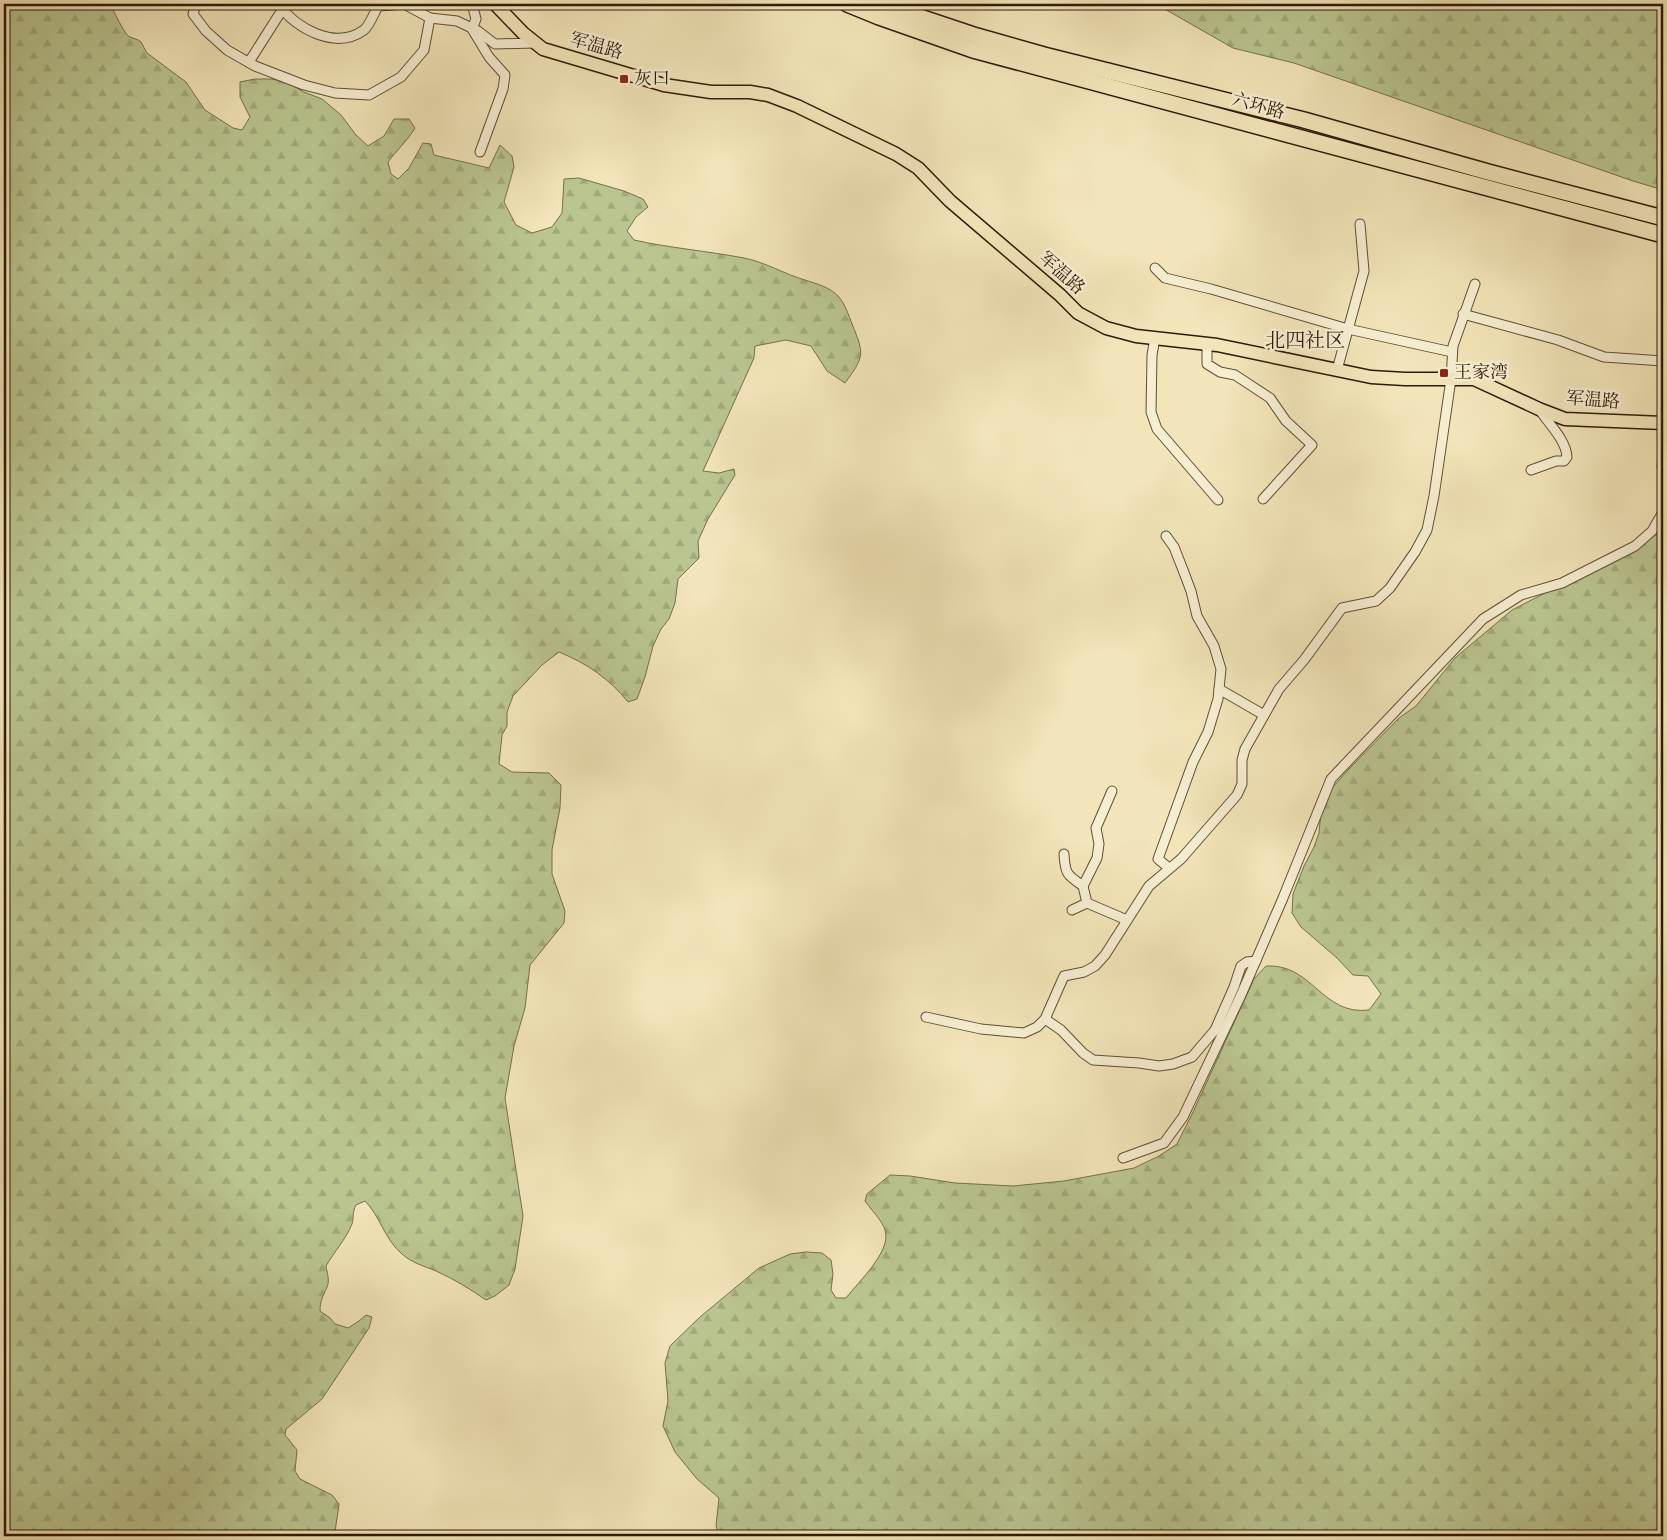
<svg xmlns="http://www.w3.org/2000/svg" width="1667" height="1540" font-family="'IM FELL English','Noto Serif SC',serif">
<defs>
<pattern id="forest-firs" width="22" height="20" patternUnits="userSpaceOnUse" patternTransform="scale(1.25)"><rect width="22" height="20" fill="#bac590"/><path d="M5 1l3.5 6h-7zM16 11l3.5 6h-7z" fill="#a0a97b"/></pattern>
</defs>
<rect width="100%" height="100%" fill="#f2e5b9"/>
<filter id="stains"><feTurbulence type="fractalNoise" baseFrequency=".004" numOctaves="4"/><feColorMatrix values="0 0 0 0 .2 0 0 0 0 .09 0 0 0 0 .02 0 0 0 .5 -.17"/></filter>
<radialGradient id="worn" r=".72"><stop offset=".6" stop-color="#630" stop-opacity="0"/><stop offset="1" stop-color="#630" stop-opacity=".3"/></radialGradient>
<g fill="url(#forest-firs)" stroke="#74704b">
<path d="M4 4H109C115 11 124 35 130 37 134 39 138 39 141 42L147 53 186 82 205 110 233 128 242 130 250 117 240 97V82L255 79H272L288 83 304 92 322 99 341 115 356 135 368 146 384 136 394 119H409L415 128C408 140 397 150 388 162L391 174 398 179 409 168 423 143 431 144 434 155 489 168 500 145 512 156 514 167 504 202 516 225 532 233 552 227 562 213 564 179 579 178 624 191 643 199 648 207 636 217 627 231 634 240C670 248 707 251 744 258 765 262 784 274 805 280 817 284 830 287 839 297 845 304 849 316 852 324 865 355 864 357 845 383L827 371 811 346 786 340 755 346 754 358 703 471 719 473 734 469 735 475 708 519 698 541 699 558 678 579 675 603 669 619 661 629 653 646 645 677 637 699 628 702C610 679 586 663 559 652L542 665 513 696 507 712V726L502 735 499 764 512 772 549 773 561 785 560 808 552 850V874L565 911 564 923 530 965 525 1008 514 1046 505 1098 523 1216 515 1269 509 1285 495 1296 486 1300C470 1289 454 1279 436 1271 424 1266 412 1263 402 1254 385 1240 380 1216 365 1201L356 1205C352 1212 354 1218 352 1224 346 1239 334 1252 326 1266 327 1272 330 1281 327 1287 323 1296 320 1301 320 1311L330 1318 335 1324 348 1328 359 1321 366 1315 372 1317 369 1328 322 1399 286 1429 285 1435 297 1450 295 1471 300 1479 332 1495 339 1504 335 1532 337 1536H4Z"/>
<path d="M1156 4H1663V190L1633 181 1294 63 1233 48Z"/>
<path d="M1663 530V1536H719L716 1526 719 1498 697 1479 675 1452 663 1426 668 1401 665 1363 670 1346 700 1317 759 1268 790 1254 806 1252 822 1253 831 1260 833 1274 831 1290 836 1298H846C859 1281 892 1251 885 1230 882 1220 871 1210 865 1201L867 1194 890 1175 910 1176 955 1183 1013 1186 1064 1181 1134 1168 1159 1156 1177 1144 1194 1110 1254 979 1266 966C1312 963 1322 1016 1369 1010L1381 994 1368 976 1353 975 1337 958 1301 927 1292 913 1293 894 1304 866 1314 847 1319 833 1321 811 1332 788 1350 768 1399 718 1416 706 1455 658 1512 610 1545 593 1613 563Z"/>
</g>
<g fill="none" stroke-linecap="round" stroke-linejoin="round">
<defs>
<g id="street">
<path d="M196 4 193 14 206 31 227 50 255 66 304 85 335 93 369 95 401 77 424 50 430 18"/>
<path d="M278 4C296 28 335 51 364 30 370 25 374 13 378 6"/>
<path d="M375 4 378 6 404 4 430 18 457 21 478 31 495 44 534 43"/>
<path d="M472 4 476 19 472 29 489 57 505 75 503 89 480 152"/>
<path d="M249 62 282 10"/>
<path d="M1155 268 1165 278 1211 289 1348 329 1452 352"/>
<path d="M1463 314 1558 340 1604 357 1663 361"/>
<path d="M1155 338 1152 355 1151 412 1157 429 1218 500"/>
<path d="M1207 344V364L1220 372 1235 375 1270 398 1286 421 1312 445 1263 499"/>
<path d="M1337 370 1364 271 1360 224"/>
<path d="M1663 456 1662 467 1663 468"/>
<path d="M1531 470 1556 461H1564L1567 457C1566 440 1549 424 1539 409"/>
<path d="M1166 536 1174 547 1183 570 1191 591 1197 616 1214 646 1221 669 1218 699 1208 732 1193 762 1158 859 1169 868"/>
<path d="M1219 689 1264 715"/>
<path d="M1064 854C1065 874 1067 875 1083 886L1087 903 1127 920"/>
<path d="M1083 886 1097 858 1099 844 1096 828 1112 791"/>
<path d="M1072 910 1087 903"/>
<path d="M926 1017 981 1029 1024 1033 1037 1027 1045 1019 1064 976 1084 972 1095 966 1105 955 1149 886 1181 859 1237 795 1242 784V760L1245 749 1279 689 1304 660 1342 608 1376 601 1390 588 1415 552 1427 530 1434 496 1451 379 1453 346 1475 284"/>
<path d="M1045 1019 1061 1030 1083 1053 1093 1060 1139 1063 1159 1066 1173 1064 1192 1057 1215 1030 1234 987 1241 966 1247 962 1256 961"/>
<path d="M1123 1158 1164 1143 1183 1117 1241 995 1283 898 1331 779 1483 619 1521 595 1562 583 1635 546 1652 531 1663 512"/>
</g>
<path id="primary" d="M495 4 523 33 543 49 664 85 711 92H750L768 95 797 106 896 154 918 168 950 201 1060 295 1078 313 1106 328 1136 336 1217 345 1371 377 1405 379H1474L1539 409 1565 419 1663 423"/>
<g id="highway">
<path d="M847 4 879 17 973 50 1663 235"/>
<path d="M881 4 977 36 1044 55 1304 120 1488 172 1663 218"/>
</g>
</defs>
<use href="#street" stroke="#5f4e33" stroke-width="11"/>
<use href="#primary" stroke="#2e1b06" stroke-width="15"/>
<use href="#highway" stroke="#2e1b06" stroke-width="18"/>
<use href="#street" stroke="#f7eed2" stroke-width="9"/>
<use href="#primary" stroke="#f2e5b9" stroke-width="12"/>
<use href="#highway" stroke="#f2e5b9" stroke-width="15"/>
</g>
<g fill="#8f2418" stroke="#f7eed2" stroke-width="2">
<rect x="619" y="74" width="10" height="10" rx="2.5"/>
<rect x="1439" y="368" width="10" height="10" rx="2.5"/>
</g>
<g text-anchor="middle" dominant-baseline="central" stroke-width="5" stroke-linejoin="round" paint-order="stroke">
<g font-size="18" fill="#2e1b06" stroke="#f7eed2">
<text transform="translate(596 47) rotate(16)">军温路</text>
<text transform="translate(1258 107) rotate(15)">六环路</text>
<text transform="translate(1061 274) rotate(42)">军温路</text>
<text transform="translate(1593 401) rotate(5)">军温路</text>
</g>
<g font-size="18" fill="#2e1b06" stroke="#f7eed2" text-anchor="start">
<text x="634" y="79">灰口</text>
<text x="1454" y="373">王家湾</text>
</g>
<g font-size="20" fill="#2e1b06" stroke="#f7eed2">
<text x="1305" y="341">北四社区</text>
</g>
</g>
<rect width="1667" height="1540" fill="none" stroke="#f2e5b9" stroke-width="20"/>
<rect x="5" y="5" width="1657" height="1530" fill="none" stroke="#2e1b06" stroke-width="2.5"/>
<rect x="10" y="10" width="1647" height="1520" fill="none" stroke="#2e1b06"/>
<rect width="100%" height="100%" filter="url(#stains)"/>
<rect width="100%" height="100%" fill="url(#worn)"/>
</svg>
